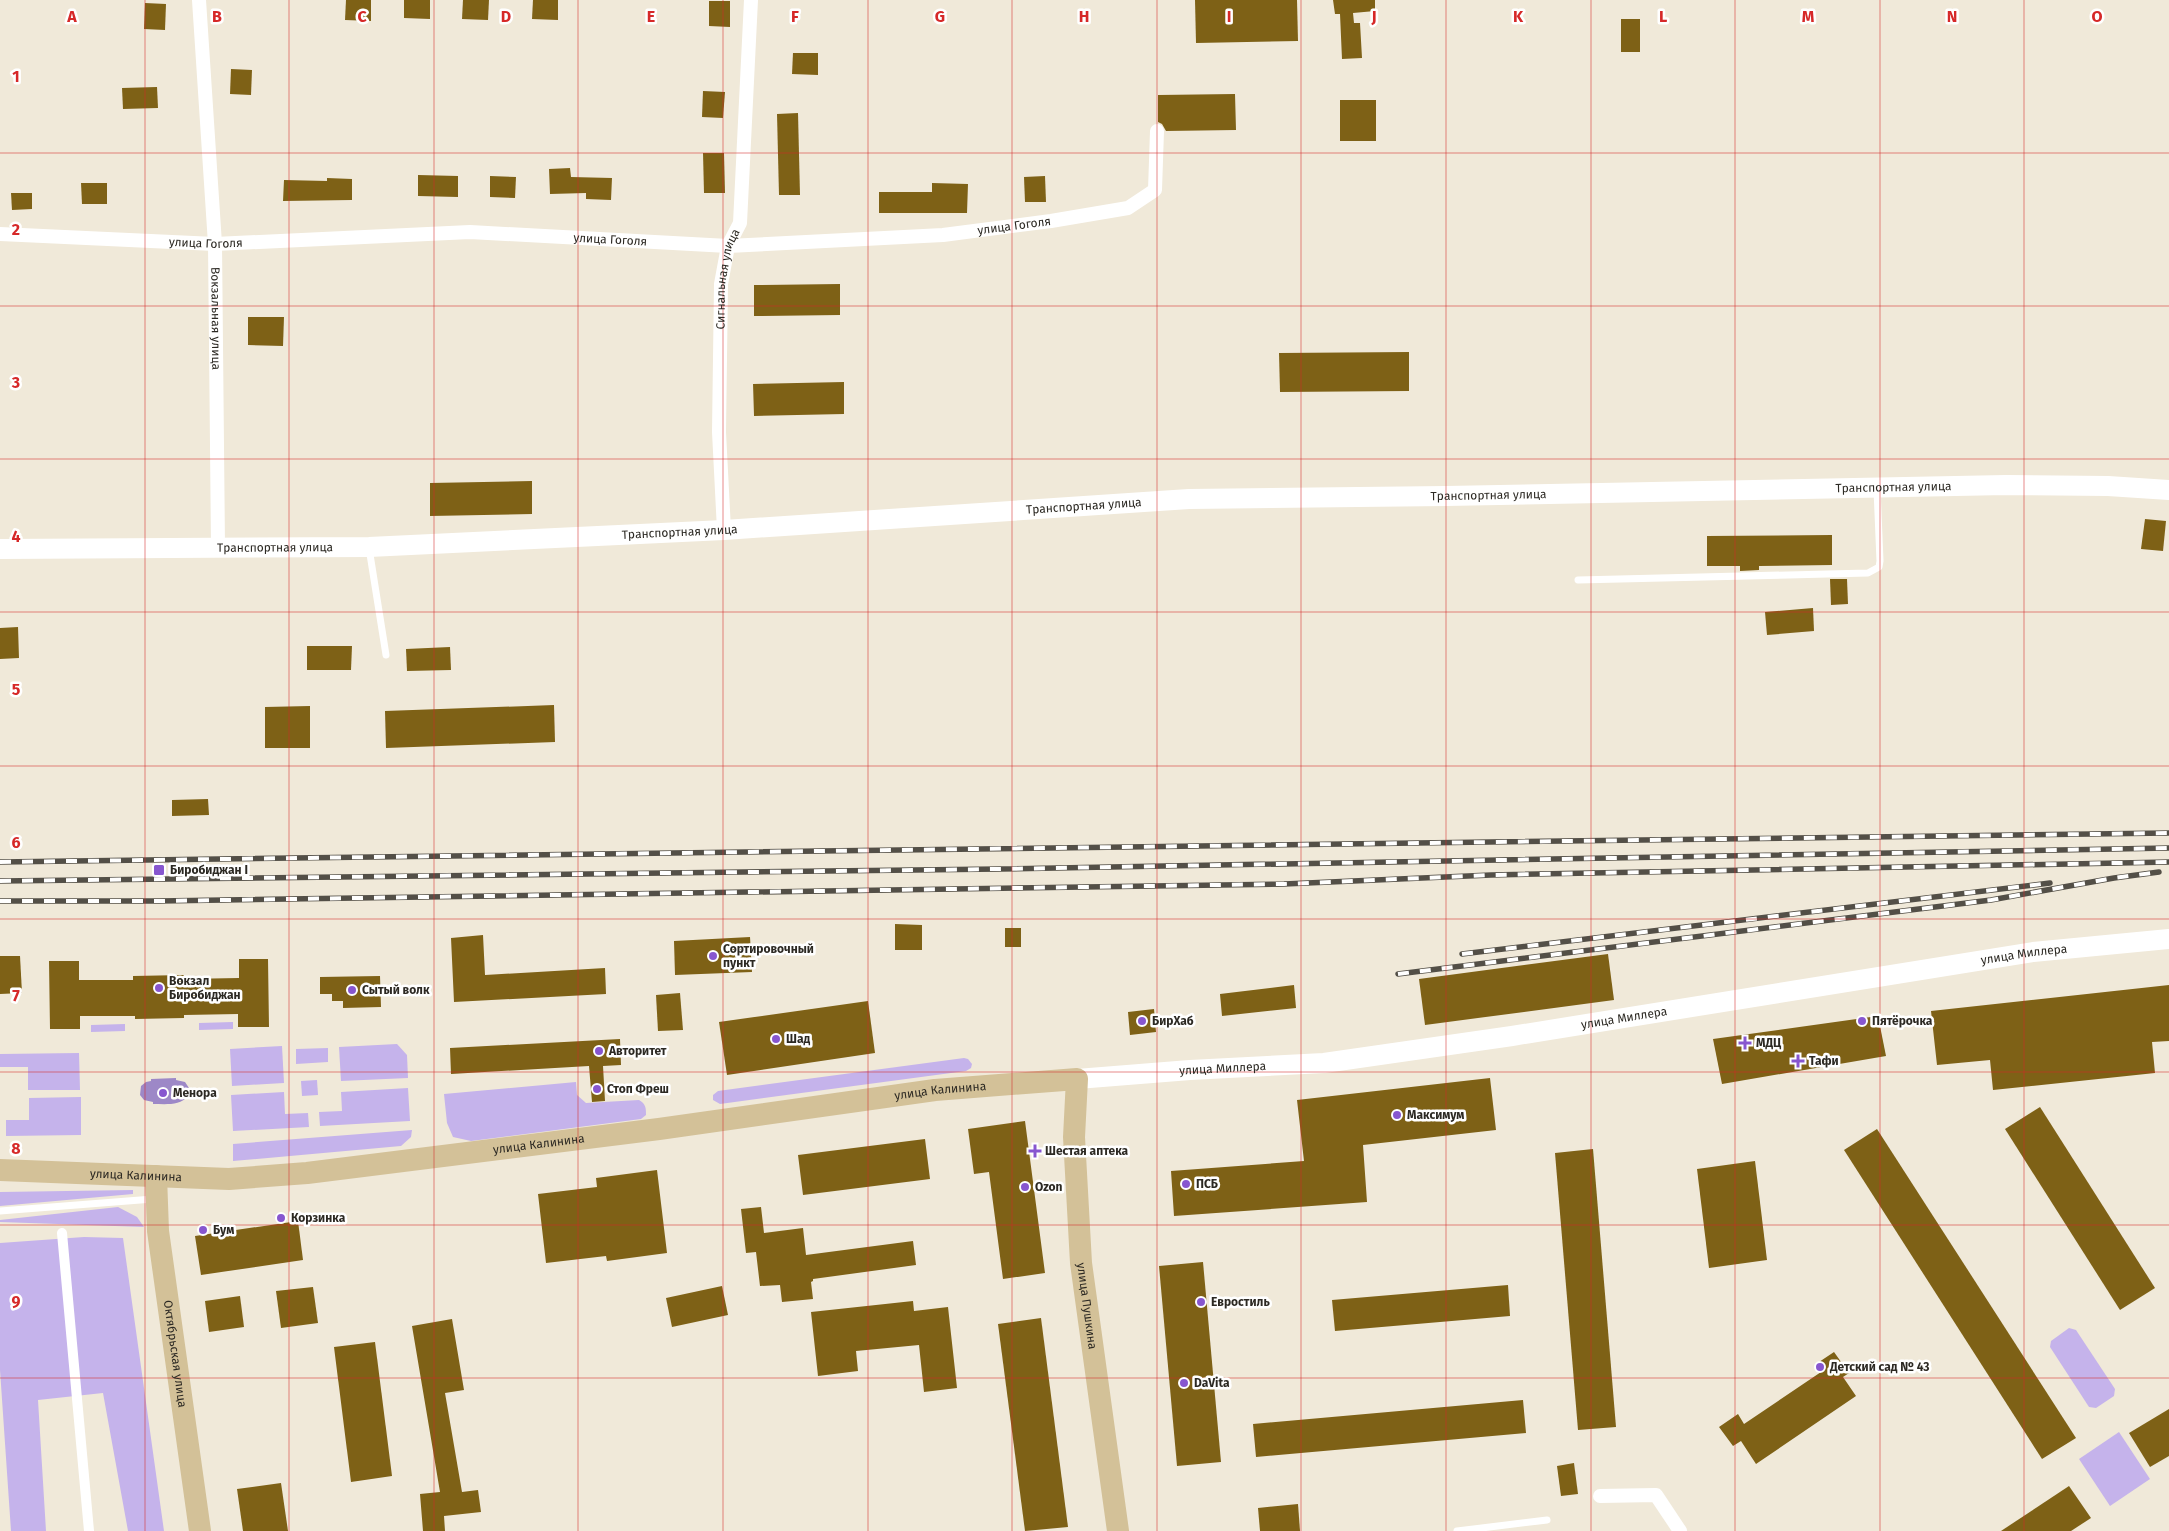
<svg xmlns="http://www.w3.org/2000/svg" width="2169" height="1531" font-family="'Fira Sans',sans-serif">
<rect width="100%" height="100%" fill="#f0e9d9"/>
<g fill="#c5b3eb">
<path d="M233 1022V1029L199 1030V1023Z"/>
<path d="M125 1024V1031L91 1032V1025Z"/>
<path d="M397 1044 407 1055 408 1078 341 1081 339 1047Z"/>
<path d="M282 1046 284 1083 232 1086 230 1049Z"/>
<path d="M328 1048V1062L296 1064V1049Z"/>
<path d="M79 1053 80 1090H28V1067H0V1054Z"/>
<path d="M964 1058 968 1059 972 1064 971 1068 966 1071 720 1104 713 1100V1095L718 1091Z"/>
<path d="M317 1080 318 1095 302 1096 301 1081Z"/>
<path d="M576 1082 577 1095 586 1103 639 1100C646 1104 646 1108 646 1115L641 1119 471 1141 453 1137 447 1123 444 1094Z"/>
<path d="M408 1088 410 1121 320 1126 319 1112 342 1111 341 1092Z"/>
<path d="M284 1092 285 1114 308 1113 309 1127 233 1131 231 1095Z"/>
<path d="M81 1097V1135L6 1136V1120H29V1098Z"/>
<path d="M412 1130 411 1137 401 1146 233 1161V1144Z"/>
<path d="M133 1190V1194L0 1206V1192Z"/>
<path d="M118 1207 137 1217 144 1227 0 1222V1220Z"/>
<path d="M84 1237 123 1238 164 1531H128L103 1393 38 1400 46 1531H11L0 1370V1243Z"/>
<path d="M2069 1328 2076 1330 2115 1389 2114 1396 2096 1408 2089 1407 2050 1347 2051 1341Z"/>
<path d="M2119 1432 2150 1479 2110 1506 2079 1459Z"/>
</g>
<path fill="#9d88c7" d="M176 1078V1080L185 1082 189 1088 188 1096C180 1106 166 1104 153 1104V1102L144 1100 140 1095 141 1086 146 1082 151 1081V1079Z"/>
<g fill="#7e6116">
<path d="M346 0H371V21L345 20Z"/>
<path d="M404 0H430V19L404 18Z"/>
<path d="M463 0H489L488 20 462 19Z"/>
<path d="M533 0H558V20L532 19Z"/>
<path d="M1195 0H1297L1298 41 1196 43Z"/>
<path d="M1333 0H1375V11L1353 13 1354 23H1360L1362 58 1342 59 1340 14H1335Z"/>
<path d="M709 1H730V27L709 26Z"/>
<path d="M145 3 166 4 165 30 144 29Z"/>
<rect x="1621" y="19" width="19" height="33"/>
<path d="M793 53H818V75L792 74Z"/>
<path d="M231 69 252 70 251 95 230 94Z"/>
<path d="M157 87 158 108 123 109 122 88Z"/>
<path d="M703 91 725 92 723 118 702 117Z"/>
<path d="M1235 94 1236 130 1166 131 1162 124 1158 122V95Z"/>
<rect x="1340" y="100" width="36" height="41"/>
<path d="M798 113 800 195H779L777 114Z"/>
<path d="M703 153H724L725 193H704Z"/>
<path d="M570 168 571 177 612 178 611 200 586 199V193L550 194 549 169Z"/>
<path d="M418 175 458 176V197L418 196Z"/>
<path d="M490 176 516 177 515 198 490 197Z"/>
<path d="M1045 176 1046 202H1025L1024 177Z"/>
<path d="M327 178 352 179V200L283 201 284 180 327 181Z"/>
<path d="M81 183H107V204H82Z"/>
<path d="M932 183 968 184 967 213H879V192H932Z"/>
<path d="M11 193H32V209L12 210Z"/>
<path d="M840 284V315L754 316V285Z"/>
<path d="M248 317H284L283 346 248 345Z"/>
<path d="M1409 352V391L1280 392 1279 353Z"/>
<path d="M844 382V414L754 416 753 384Z"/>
<path d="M532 481V514L430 516V483Z"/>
<path d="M2145 519 2166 521 2163 551 2141 549Z"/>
<path d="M1832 535V565L1759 566V570L1740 571V566H1707V536Z"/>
<path d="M1830 579H1847L1848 604 1831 605Z"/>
<path d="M1813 608 1814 631 1767 635 1765 612Z"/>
<path d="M18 627 19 658 0 659V628Z"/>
<path d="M307 646H352L351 670H307Z"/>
<path d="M450 647 451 670 407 671 406 649Z"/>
<path d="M554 705 555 742 386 748 385 711Z"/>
<path d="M310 706V748H265V707Z"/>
<path d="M208 799 209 815 172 816V800Z"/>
<path d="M895 924 922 925V950H895Z"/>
<rect x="1005" y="928" width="16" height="19"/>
<path d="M483 935 485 975 605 968 606 994 454 1002 451 938Z"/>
<path d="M750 937 752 972 675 975 674 941Z"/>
<path d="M1608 954 1614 1000 1425 1025 1419 979Z"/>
<path d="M0 956H20L22 993 0 994Z"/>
<path d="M239 959H268L269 1027H238V1014L184 1015V1018L135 1019V1016H80V1029H50L49 961H79V980H133V976L184 975V979L239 978Z"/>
<path d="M380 976 381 1007 343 1008V1001H332V994H320V977Z"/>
<path d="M1294 985 1296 1008 1222 1016 1220 994Z"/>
<path d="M2169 985V1041L2152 1042 2155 1073 1993 1090 1990 1060 1937 1065 1931 1011Z"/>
<path d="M680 993 683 1030 658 1031 656 995Z"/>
<path d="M868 1001 875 1053 727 1075 719 1022Z"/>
<path d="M1154 1009 1156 1032 1130 1035 1128 1012Z"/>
<path d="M1878 1016 1886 1056 1722 1084 1713 1039Z"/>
<path d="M620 1039 621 1065 603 1066 605 1101 592 1102 589 1066 451 1074 450 1048Z"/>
<path d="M1490 1078 1496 1130 1363 1145 1367 1202 1174 1216 1171 1171 1304 1161 1297 1100Z"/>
<path d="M2040 1107 2155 1288 2120 1310 2005 1129Z"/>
<path d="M1025 1121 1045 1273 1003 1279 989 1172 974 1174 968 1129Z"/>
<path d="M1877 1129 2076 1438 2042 1459 1844 1150Z"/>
<path d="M925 1139 930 1179 803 1195 798 1155Z"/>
<path d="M1593 1149 1616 1427 1578 1430 1555 1153Z"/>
<path d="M1755 1161 1767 1260 1709 1268 1697 1169Z"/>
<path d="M657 1170 667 1253 607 1261 606 1256 546 1263 538 1194 597 1187 596 1178Z"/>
<path d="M761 1207 764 1233 803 1228 806 1255 913 1241 916 1265 813 1279V1281L811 1282 813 1299 782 1302 780 1285 760 1286 756 1252 746 1253 741 1209Z"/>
<path d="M298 1221 303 1260 201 1275 195 1236Z"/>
<path d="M1203 1262 1221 1462 1177 1466 1159 1266Z"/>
<path d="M1508 1285 1510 1316 1335 1331 1332 1300Z"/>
<path d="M722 1286 728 1315 672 1327 666 1298Z"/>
<path d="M313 1287 318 1323 281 1328 276 1291Z"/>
<path d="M240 1296 244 1327 209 1332 205 1301Z"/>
<path d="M913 1301 914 1311 948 1307 957 1388 924 1392 919 1345 856 1351 858 1371 818 1376 811 1312Z"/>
<path d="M1041 1318 1068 1527 1025 1531 998 1324Z"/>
<path d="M452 1319 464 1390 445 1393 462 1492 478 1490 481 1512 444 1516 445 1531H423L420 1494 440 1492 412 1326Z"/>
<path d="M375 1342 392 1476 351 1482 334 1347Z"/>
<path d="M1834 1352 1849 1373 1843 1377 1856 1396 1756 1464 1741 1441 1733 1446 1719 1427 1738 1414 1744 1424 1821 1372 1816 1364Z"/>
<path d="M1523 1400 1526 1433 1256 1457 1253 1424Z"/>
<path d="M2169 1409V1456L2150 1467 2129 1433Z"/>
<path d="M1574 1463 1578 1494 1561 1496 1557 1466Z"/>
<path d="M281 1483 288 1531H243L237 1489Z"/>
<path d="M2069 1486 2091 1518 2071 1531H2001Z"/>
<path d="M1298 1504 1300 1531H1260L1258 1508Z"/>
</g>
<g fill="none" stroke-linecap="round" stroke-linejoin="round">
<g stroke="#fff" stroke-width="7">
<path d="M369 548 386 655"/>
<path d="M1578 580 1868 573 1879 567 1880 561 1877 489"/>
<path d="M0 1211 153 1199"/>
<path d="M1457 1531 1547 1520"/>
</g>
<path stroke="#fff" stroke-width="10" d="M62 1233 89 1531"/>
<g stroke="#fff" stroke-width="14">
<path id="s1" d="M199 0 215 244 218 547"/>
<path id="s2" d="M0 234 215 244 470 232 728 246 943 235 1051 221 1128 208 1155 190 1157 131"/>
<path id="s3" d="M724 530 719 432 721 284 728 246 740 223 751 0"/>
<path d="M1600 1496 1656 1495 1680 1531"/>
</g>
<g stroke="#fff" stroke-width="20">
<path id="s4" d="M0 549 369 547 724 530 1189 499 1446 496 2006 485 2108 486 2169 490"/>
<path id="s5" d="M1077 1079 1190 1070 1324 1063 1512 1036 2033 952 2169 939"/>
</g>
<g stroke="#d3c198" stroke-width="22">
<path id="s6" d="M0 1170 229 1179 307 1173 659 1129 935 1090 1077 1079 1074 1137 1081 1263 1118 1531"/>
<path id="s7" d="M156 1176 158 1231 200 1531"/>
</g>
<defs>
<g id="rail">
<path d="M0 862 2169 833"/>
<path d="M0 881 1000 869 2169 848"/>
<path d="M0 901H159L1284 884 1491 875 2169 862"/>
<path d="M1462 954 2050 883"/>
<path d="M1398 974 1991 900 2114 878 2159 872"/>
</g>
</defs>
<use href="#rail" stroke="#534f47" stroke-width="5.5"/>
<use href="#rail" stroke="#fff" stroke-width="4" stroke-dasharray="11" stroke-linecap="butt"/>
</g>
<path fill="none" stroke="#d62828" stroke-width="1" stroke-opacity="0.55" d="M145 0V1531M289 0V1531M434 0V1531M578 0V1531M723 0V1531M868 0V1531M1012 0V1531M1157 0V1531M1301 0V1531M1446 0V1531M1591 0V1531M1735 0V1531M1880 0V1531M2024 0V1531M0 153H2169M0 306H2169M0 459H2169M0 612H2169M0 766H2169M0 919H2169M0 1072H2169M0 1225H2169M0 1378H2169"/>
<g fill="#8756cf" stroke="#fff" stroke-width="2">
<rect x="153" y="864" width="12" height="12" rx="2.5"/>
<circle cx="713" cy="956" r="5"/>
<circle cx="159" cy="988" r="5"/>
<circle cx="352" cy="990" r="5"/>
<circle cx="1142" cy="1021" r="5"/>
<circle cx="1862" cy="1021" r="5"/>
<circle cx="776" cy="1039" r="5"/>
<path d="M1742.5 1035.5h5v5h5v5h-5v5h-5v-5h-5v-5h5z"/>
<circle cx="599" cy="1051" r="5"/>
<path d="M1795.5 1053.5h5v5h5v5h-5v5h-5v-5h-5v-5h5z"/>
<circle cx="597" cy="1089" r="5"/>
<circle cx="163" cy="1093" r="5"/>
<circle cx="1397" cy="1115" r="5"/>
<path d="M1032.5 1143.5h5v5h5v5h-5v5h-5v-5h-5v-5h5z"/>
<circle cx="1186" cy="1184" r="5"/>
<circle cx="1025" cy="1187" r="5"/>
<circle cx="281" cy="1218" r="5"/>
<circle cx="203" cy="1230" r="5"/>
<circle cx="1201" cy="1302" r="5"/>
<circle cx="1820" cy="1367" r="5"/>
<circle cx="1184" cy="1383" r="5"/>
</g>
<g text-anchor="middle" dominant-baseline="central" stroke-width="5" stroke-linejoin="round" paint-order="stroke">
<g font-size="12" fill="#2c2923" stroke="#fff">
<text stroke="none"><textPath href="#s2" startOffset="1016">улица Гоголя</textPath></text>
<text stroke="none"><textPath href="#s2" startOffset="611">улица Гоголя</textPath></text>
<text stroke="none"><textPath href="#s2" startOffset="206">улица Гоголя</textPath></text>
<text stroke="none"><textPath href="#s3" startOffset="252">Сигнальная улица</textPath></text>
<text stroke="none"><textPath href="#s1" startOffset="319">Вокзальная улица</textPath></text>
<text stroke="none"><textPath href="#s4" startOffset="1895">Транспортная улица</textPath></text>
<text stroke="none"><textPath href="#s4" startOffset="1490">Транспортная улица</textPath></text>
<text stroke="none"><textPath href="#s4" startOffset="1085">Транспортная улица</textPath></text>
<text stroke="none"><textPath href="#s4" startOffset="680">Транспортная улица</textPath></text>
<text stroke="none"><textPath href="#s4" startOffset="275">Транспортная улица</textPath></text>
<text stroke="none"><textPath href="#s5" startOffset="956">улица Миллера</textPath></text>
<text stroke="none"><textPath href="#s5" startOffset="551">улица Миллера</textPath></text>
<text stroke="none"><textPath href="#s5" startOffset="146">улица Миллера</textPath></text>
<text stroke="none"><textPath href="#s6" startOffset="946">улица Калинина</textPath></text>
<text stroke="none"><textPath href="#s6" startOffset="541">улица Калинина</textPath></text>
<text stroke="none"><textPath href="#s6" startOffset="136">улица Калинина</textPath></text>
<text stroke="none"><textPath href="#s6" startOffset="1311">улица Пушкина</textPath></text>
<text stroke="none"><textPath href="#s7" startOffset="179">Октябрьская улица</textPath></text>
</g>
<g font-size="12" font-weight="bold" fill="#2c2923" stroke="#fff" text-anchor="start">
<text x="170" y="870">Биробиджан I</text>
<text x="723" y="949">Сортировочный<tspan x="723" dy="14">пункт</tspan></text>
<text x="169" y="981">Вокзал<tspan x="169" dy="14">Биробиджан</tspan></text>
<text x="362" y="990">Сытый волк</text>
<text x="1152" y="1021">БирХаб</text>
<text x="1872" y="1021">Пятёрочка</text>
<text x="786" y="1039">Шад</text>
<text x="1756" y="1043">МДЦ</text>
<text x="609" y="1051">Авторитет</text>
<text x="1809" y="1061">Тафи</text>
<text x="607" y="1089">Стоп Фреш</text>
<text x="173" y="1093">Менора</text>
<text x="1407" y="1115">Максимум</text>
<text x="1045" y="1151">Шестая аптека</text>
<text x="1196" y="1184">ПСБ</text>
<text x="1035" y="1187">Ozon</text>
<text x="291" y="1218">Корзинка</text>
<text x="213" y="1230">Бум</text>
<text x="1211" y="1302">Евростиль</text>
<text x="1830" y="1367">Детский сад № 43</text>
<text x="1194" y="1383">DaVita</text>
</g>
</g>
<g font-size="16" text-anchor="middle" font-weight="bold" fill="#d62828" stroke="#fff" stroke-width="5" stroke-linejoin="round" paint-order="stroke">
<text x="72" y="22">A</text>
<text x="217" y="22">B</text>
<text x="362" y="22">C</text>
<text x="506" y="22">D</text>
<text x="651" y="22">E</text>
<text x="795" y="22">F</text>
<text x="940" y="22">G</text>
<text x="1084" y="22">H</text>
<text x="1229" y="22">I</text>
<text x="1374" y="22">J</text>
<text x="1518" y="22">K</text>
<text x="1663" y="22">L</text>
<text x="1808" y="22">M</text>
<text x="1952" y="22">N</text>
<text x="2097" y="22">O</text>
<text x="16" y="82">1</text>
<text x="16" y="235">2</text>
<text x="16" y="388">3</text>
<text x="16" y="542">4</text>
<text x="16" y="695">5</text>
<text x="16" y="848">6</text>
<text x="16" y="1001">7</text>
<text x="16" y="1154">8</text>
<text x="16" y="1307">9</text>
</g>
</svg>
